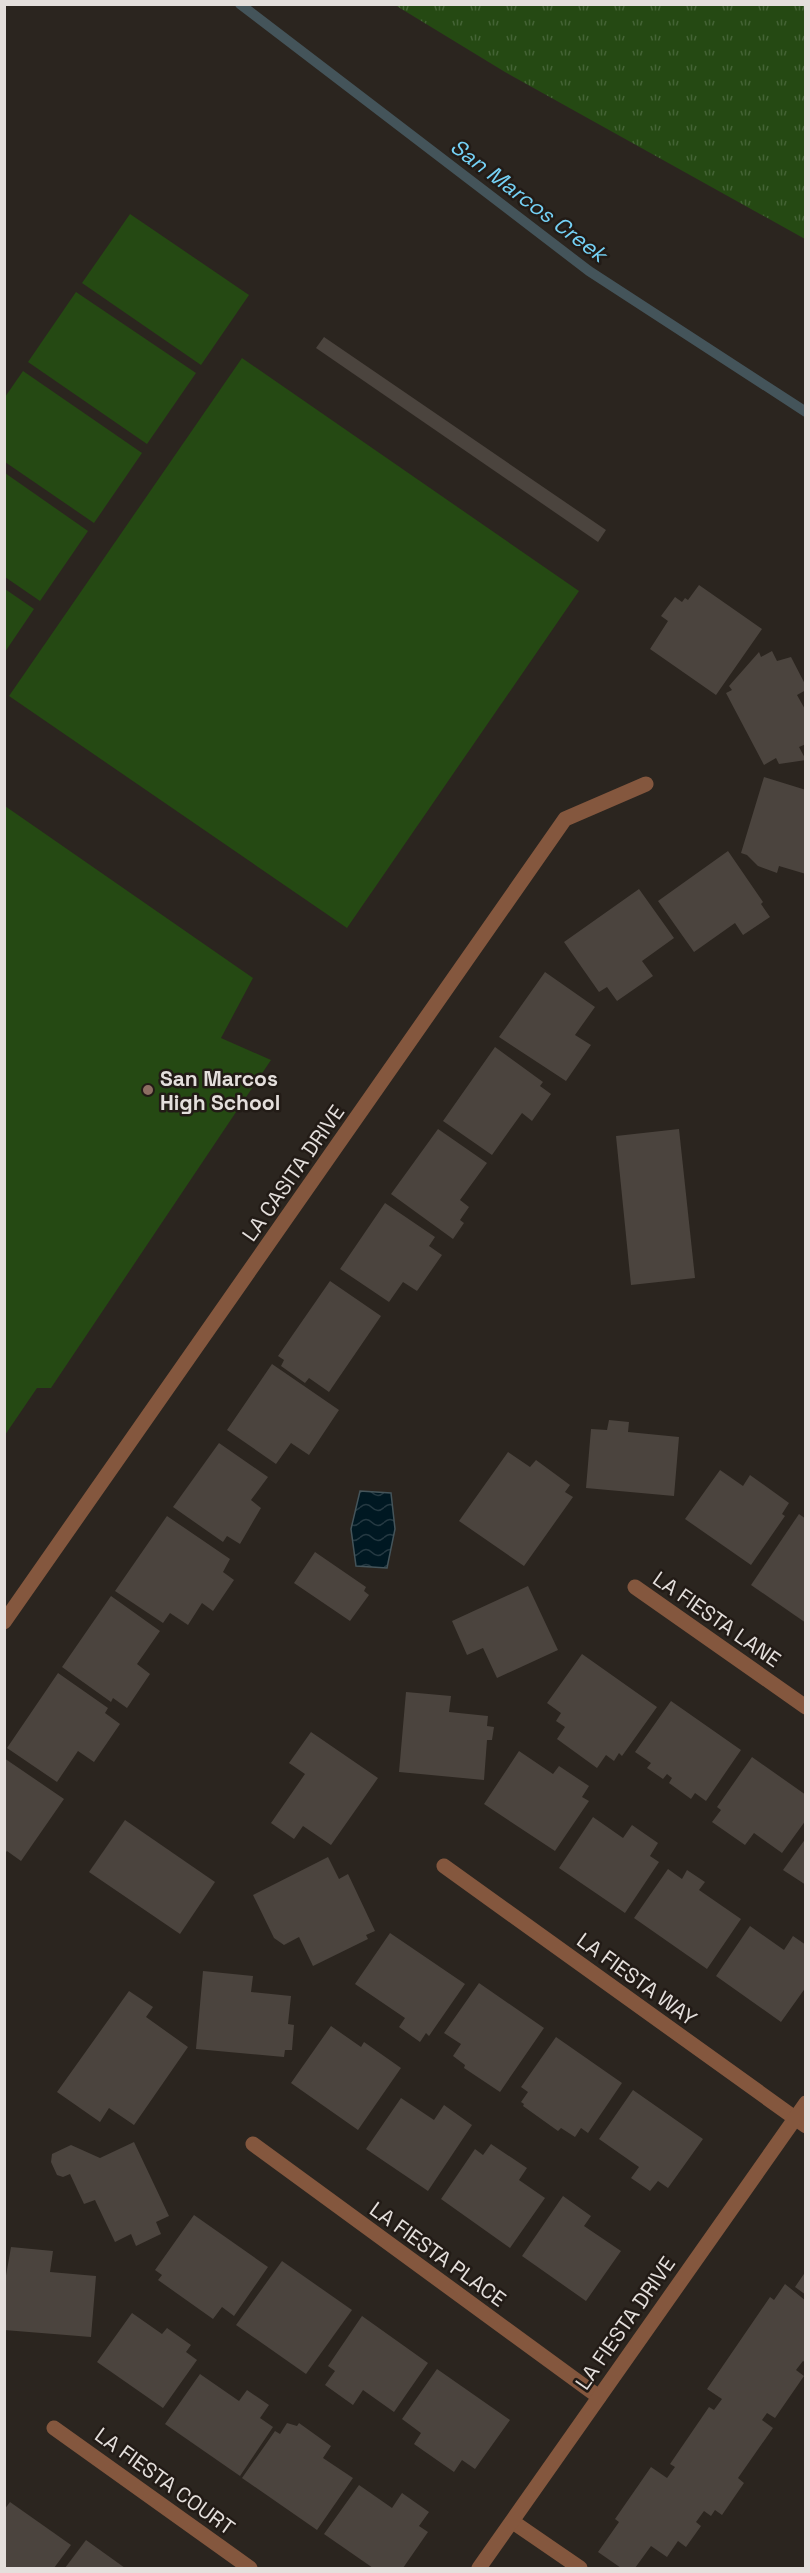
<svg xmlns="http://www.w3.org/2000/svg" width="810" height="2573" font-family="'Space Grotesk',sans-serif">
<defs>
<pattern id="grass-tufts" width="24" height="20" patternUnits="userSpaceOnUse" patternTransform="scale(1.5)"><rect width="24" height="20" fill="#254913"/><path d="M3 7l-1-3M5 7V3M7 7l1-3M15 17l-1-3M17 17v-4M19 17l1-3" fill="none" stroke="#446335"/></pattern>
<pattern id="water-waves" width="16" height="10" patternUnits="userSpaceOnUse" patternTransform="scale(1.5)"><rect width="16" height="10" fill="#001822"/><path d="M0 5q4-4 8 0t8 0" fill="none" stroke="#253942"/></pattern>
</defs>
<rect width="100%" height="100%" fill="#2b251f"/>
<path fill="url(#grass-tufts)" d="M395 5H805V239L505 72Z"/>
<g fill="#254913">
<path d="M130 214 249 295 201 365 82 283Z"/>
<path d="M76 292 196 373 147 444 28 362Z"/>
<path d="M242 358 579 591 347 928 9 696Z"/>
<path d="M23 371 142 453 94 523 5 462V397Z"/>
<path d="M5 473 88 531 40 601 5 577Z"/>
<path d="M5 589 34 609 5 652Z"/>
<path d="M5 806 253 978 221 1038 271 1060 51 1388H37L5 1435Z"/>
</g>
<path fill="url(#water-waves)" stroke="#44545a" stroke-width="1.5" d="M360 1491 391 1493 395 1529 387 1568 356 1566 351 1529Z"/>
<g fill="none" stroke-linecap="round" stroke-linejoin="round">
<path stroke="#44545a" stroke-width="10" d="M240 4 589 271 806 412"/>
</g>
<g fill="#4b443e">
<path d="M324 337 606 530 598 542 316 348Z"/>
<path d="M699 585 762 629 716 695 650 649 668 621 661 616 675 597 682 602 685 598 688 600Z"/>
<path d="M772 651 777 661 791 657 806 686V690L797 695 806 711V744L799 747 806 760 779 764 776 758 764 765 726 693 732 690 729 686 759 652 761 657Z"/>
<path d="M764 777 806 790V874L779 866 777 873 758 866 747 855 741 853Z"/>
<path d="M728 851 763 902 761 904 770 917 743 935 735 923 694 952 658 901Z"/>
<path d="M639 889 674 938 642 961 653 976 617 1001 607 987 599 992 564 942Z"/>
<path d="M545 972 595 1007 575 1035 591 1045 566 1081 499 1037Z"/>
<path d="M495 1047 543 1082 540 1086 551 1094 532 1121 522 1113 492 1155 443 1121Z"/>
<path d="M438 1129 487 1163 460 1200 469 1207 460 1220 464 1223 453 1239 391 1194Z"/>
<path d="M679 1129 695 1278 631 1285 616 1136Z"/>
<path d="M385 1203 435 1237 429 1246 442 1255 417 1291 403 1282 389 1302 340 1269Z"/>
<path d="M330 1281 381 1316 329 1392 309 1378 305 1383 281 1366 284 1360 278 1356Z"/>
<path d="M272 1364 339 1410 309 1455 291 1443 276 1464 227 1430Z"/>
<path d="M609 1420 629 1422 628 1432 679 1437 674 1496 586 1488 591 1429 607 1430Z"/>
<path d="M219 1443 268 1477 251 1500 261 1508 240 1544 227 1536 223 1542 173 1507Z"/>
<path d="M508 1452 530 1467 536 1460 570 1485 565 1492 573 1497 524 1566 459 1521Z"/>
<path d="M720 1470 743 1486 750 1475 789 1503 782 1514 785 1516 751 1565 685 1519Z"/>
<path d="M799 1514 806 1519V1623L751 1585Z"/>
<path d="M167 1516 230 1559 223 1572 234 1580 213 1611 202 1603 188 1625 170 1613 163 1623 115 1591Z"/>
<path d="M315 1552 366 1587 364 1591 369 1595 350 1621 294 1583Z"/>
<path d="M528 1586 558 1650 497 1678 483 1648 467 1655 452 1621Z"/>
<path d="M111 1596 160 1631 137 1664 150 1674 127 1708 113 1698 111 1702 62 1667Z"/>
<path d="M582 1654 657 1707 622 1756 619 1753 614 1761 606 1755 597 1768 557 1739 565 1727 556 1721 561 1713 547 1703Z"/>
<path d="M58 1673 108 1708 105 1713 120 1724 94 1762 78 1751 57 1782 7 1748Z"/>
<path d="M406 1692 451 1696 449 1712 488 1716 487 1726 494 1727 492 1740H487L484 1780 399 1772Z"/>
<path d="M671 1701 741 1750 706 1801 695 1793 691 1799 669 1783 672 1778 667 1774 663 1779 647 1768 651 1763 635 1752Z"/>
<path d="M311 1732 378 1778 331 1845 303 1826 294 1839 271 1823 305 1774 289 1763Z"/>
<path d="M519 1751 553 1774 559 1766 589 1786 582 1797 589 1801 555 1851 484 1804Z"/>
<path d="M752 1757 806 1795V1820L782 1853 754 1833 745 1845 712 1822 721 1810 717 1807Z"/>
<path d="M4 1758 64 1799 21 1861 7 1851 4 1854Z"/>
<path d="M593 1817 623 1838 632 1825 658 1843 650 1856 659 1862 625 1913 559 1868Z"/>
<path d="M125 1820 215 1882 180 1934 89 1872Z"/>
<path d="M806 1838V1885L783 1870Z"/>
<path d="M328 1857 339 1879 348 1874 375 1931 366 1935 368 1939 313 1966 299 1937 284 1945 274 1938 253 1895Z"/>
<path d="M668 1869 682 1879 687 1870 705 1882 699 1890 741 1919 707 1969 634 1918Z"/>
<path d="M750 1926 784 1950 793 1936 806 1945V1987L781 2022 716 1976Z"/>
<path d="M390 1933 465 1984 429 2036 426 2033 420 2042 399 2027 405 2018 355 1984Z"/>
<path d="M203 1971 253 1976 251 1992 291 1996 288 2024 294 2025 292 2050H285L284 2057 196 2049Z"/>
<path d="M479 1983 544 2028 500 2092 464 2068 465 2065 453 2056 461 2044 444 2033Z"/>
<path d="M129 1991 153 2007 146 2017 188 2047 134 2125 109 2108 100 2122 57 2092Z"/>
<path d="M331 2026 361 2047 364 2042 401 2068 358 2130 291 2083Z"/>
<path d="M556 2037 622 2083 588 2133 581 2128 575 2137 561 2128 558 2131 523 2106 524 2104 521 2102 528 2092 521 2087Z"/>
<path d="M633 2090 703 2139 668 2188 658 2181 650 2191 631 2178 639 2167 599 2139Z"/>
<path d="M401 2098 434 2120 444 2105 472 2125 428 2191 366 2149Z"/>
<path d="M134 2142 169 2216 156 2222 161 2234 136 2246 131 2234 115 2242 95 2200 84 2204 70 2174 63 2177 57 2175 51 2162 52 2154 71 2145 100 2158Z"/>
<path d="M491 2144 527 2168 519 2180 545 2198 510 2248 441 2199 475 2149 483 2155Z"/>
<path d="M563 2196 591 2216 584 2226 621 2251 586 2301 522 2256Z"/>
<path d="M194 2215 268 2267 234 2316 222 2307 213 2319 158 2280 162 2275 155 2270Z"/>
<path d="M11 2247 53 2251 50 2272 96 2276 91 2337 4 2330V2287Z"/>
<path d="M282 2261 352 2310 306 2374 236 2325Z"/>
<path d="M806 2271V2295L795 2287Z"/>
<path d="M785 2284 806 2301V2363L803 2361 796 2370 804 2376 775 2418 767 2413 762 2420 773 2428 738 2478 744 2483 722 2515 715 2510 711 2516 704 2511 696 2522 701 2526 686 2547 678 2541 667 2557 651 2546 635 2568H621L598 2552 619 2522 615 2519 651 2467 667 2478 675 2467 670 2464 709 2407 714 2410 722 2399 707 2389 770 2297 774 2300Z"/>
<path d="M132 2313 162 2334 167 2328 191 2345 186 2352 197 2360 163 2408 97 2362Z"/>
<path d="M362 2316 428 2363 394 2412 363 2390 353 2405 325 2385 335 2371 328 2366Z"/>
<path d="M437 2369 510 2420 475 2469 462 2460 454 2472 414 2444 421 2433 402 2419Z"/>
<path d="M200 2374 239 2401 247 2390 269 2405 260 2418 273 2427 240 2476 165 2424Z"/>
<path d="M287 2423 297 2426 299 2423 331 2446 323 2458 353 2478 317 2530 242 2478 275 2431 280 2434Z"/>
<path d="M359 2485 392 2508 402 2493 429 2512 419 2526 428 2532 403 2568H373L324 2534Z"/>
<path d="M10 2502 71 2545 54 2568H4V2510Z"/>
<path d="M86 2540 125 2568H65Z"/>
</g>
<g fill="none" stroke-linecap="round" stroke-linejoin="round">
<path stroke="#84573e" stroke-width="15" d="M513 2522 580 2568"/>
<g stroke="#84573e" stroke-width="15">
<path d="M635 1587 806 1707"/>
<path d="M4 1622 565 819 646 784"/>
<path d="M444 1866 806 2126"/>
<path d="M253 2144 599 2397"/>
<path d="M54 2428 250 2568"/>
<path d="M479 2568 806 2103"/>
</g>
</g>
<circle fill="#8d6e63" stroke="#221b16" stroke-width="2" cx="148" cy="1090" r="6"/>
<g text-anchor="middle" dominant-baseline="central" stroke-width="5" stroke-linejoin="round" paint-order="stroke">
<g font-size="21" font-weight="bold" fill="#e4dfdc" stroke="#221b16" text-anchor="start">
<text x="160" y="1078">San Marcos<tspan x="160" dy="24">High School</tspan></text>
</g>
<g font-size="21" fill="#e4dfdc" stroke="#221b16">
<text transform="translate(293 1173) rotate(-55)">LA CASITA DRIVE</text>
<text transform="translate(717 1619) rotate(35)">LA FIESTA LANE</text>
<text transform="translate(637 1979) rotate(36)">LA FIESTA WAY</text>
<text transform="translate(438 2254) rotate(36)">LA FIESTA PLACE</text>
<text transform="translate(625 2323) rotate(-55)">LA FIESTA DRIVE</text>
<text transform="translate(165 2481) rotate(36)">LA FIESTA COURT</text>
</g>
<g font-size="22" font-style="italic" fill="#75d1f5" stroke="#221b16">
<text transform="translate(529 200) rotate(37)">San Marcos Creek</text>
</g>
</g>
<rect width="810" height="2573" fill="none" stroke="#e4dfdc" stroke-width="12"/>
</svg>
